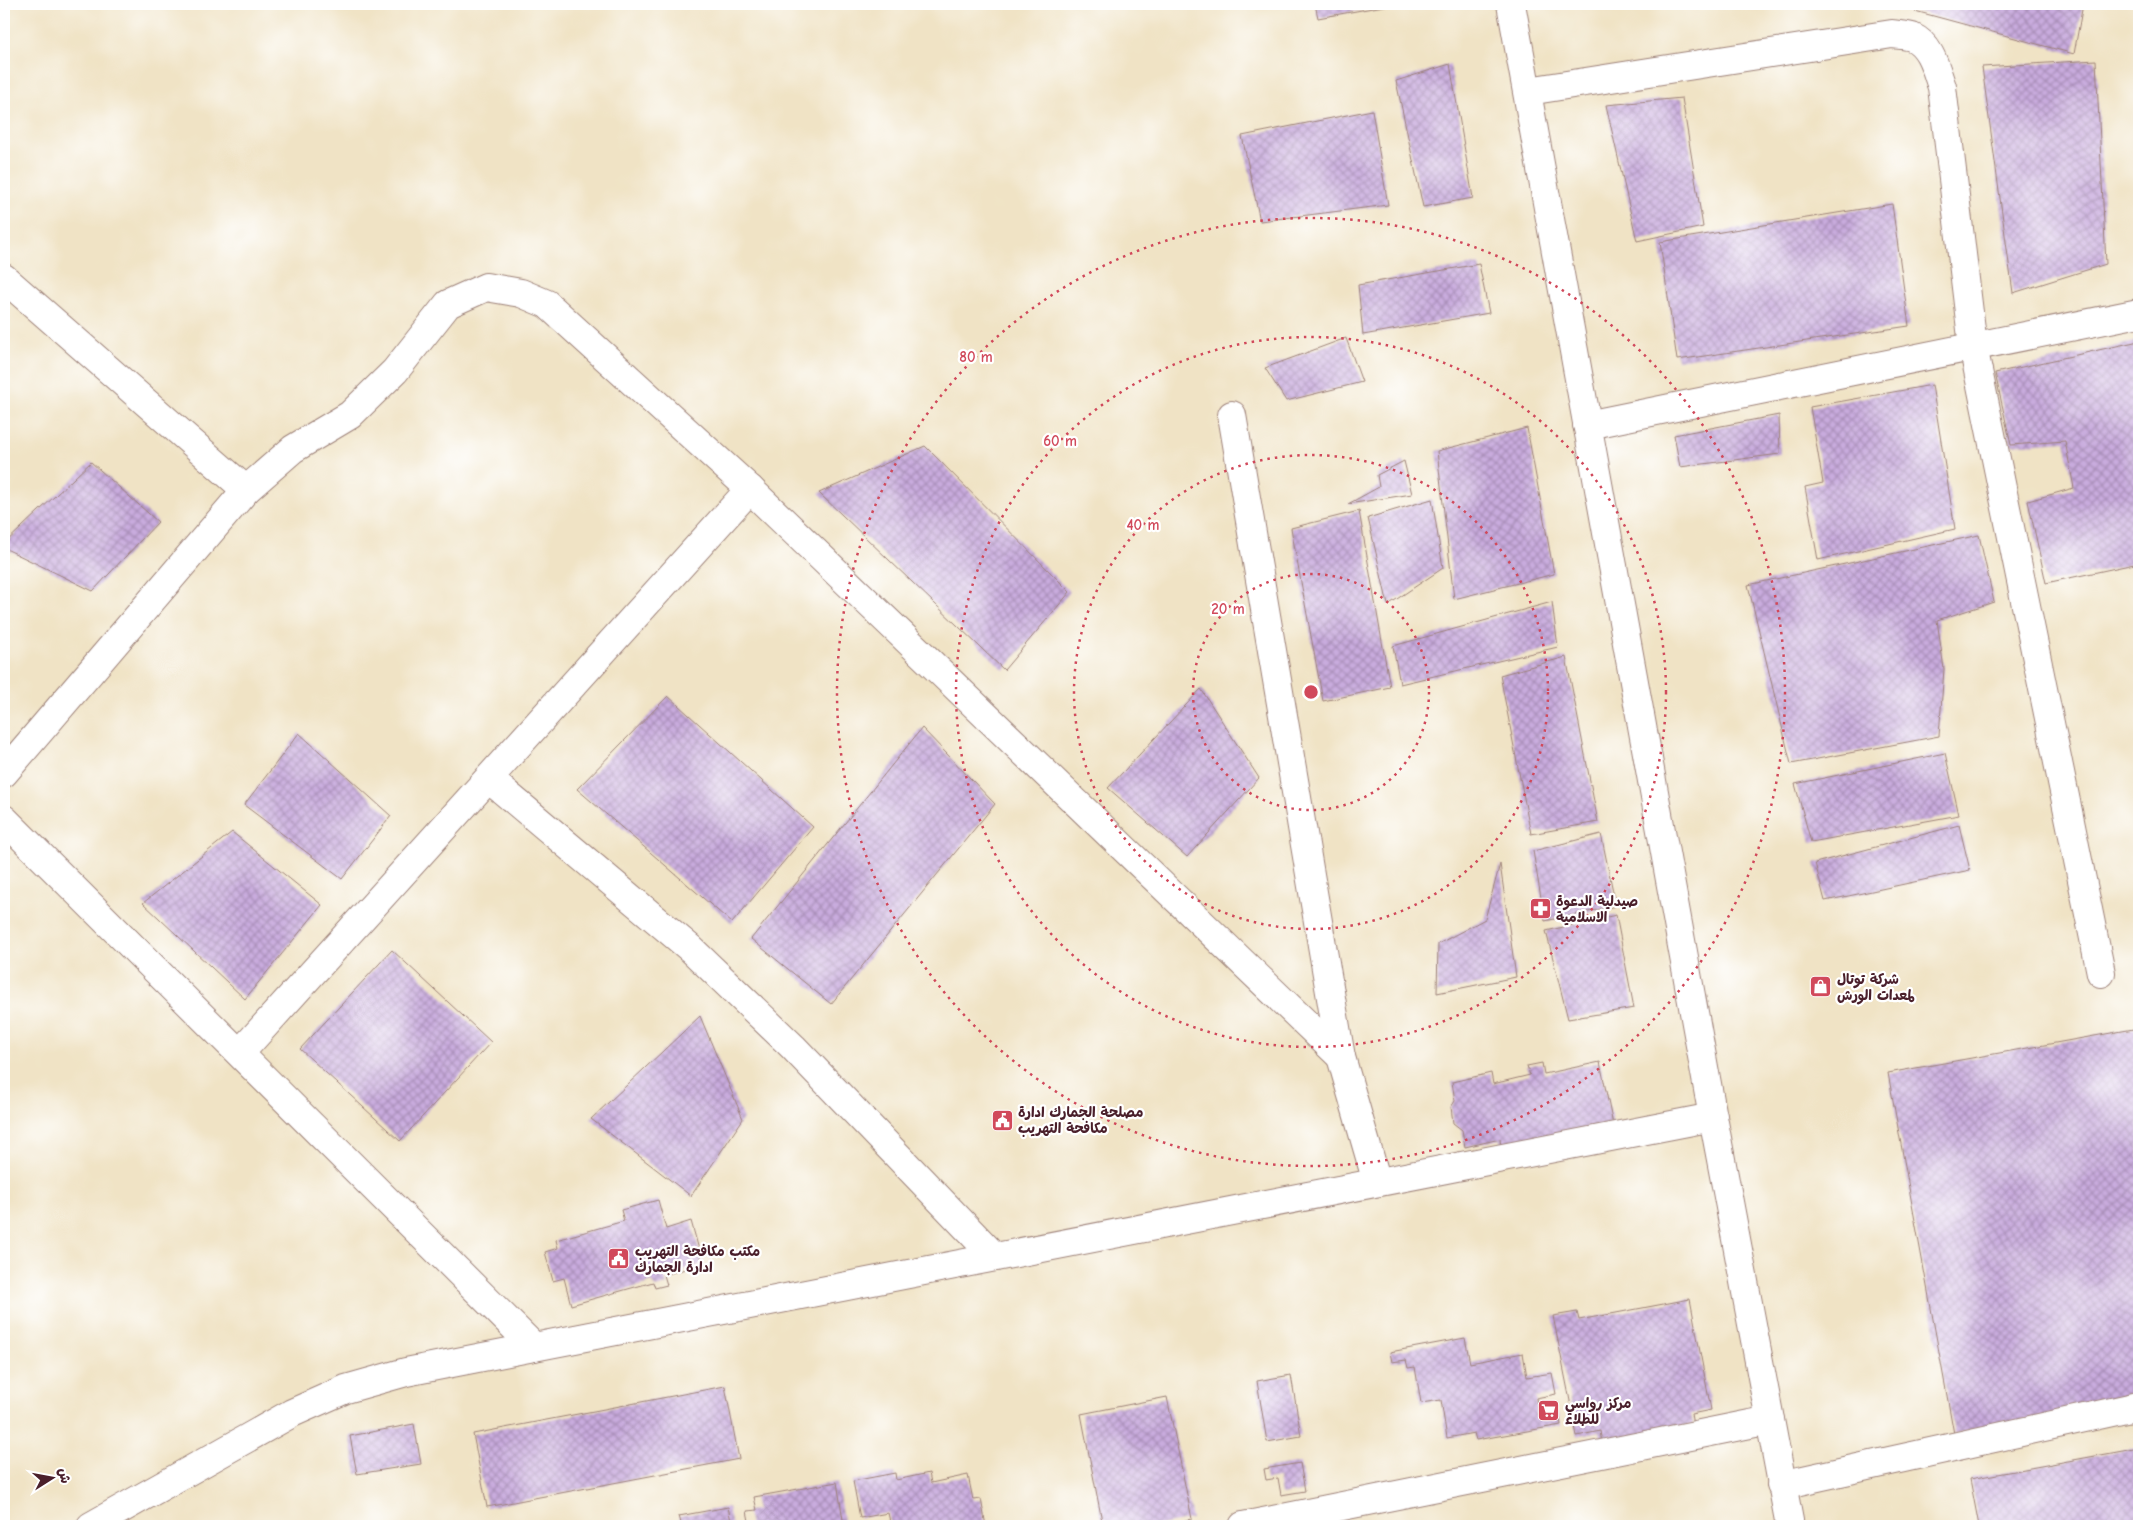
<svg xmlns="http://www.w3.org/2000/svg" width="2143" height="1530" font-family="'Comic Neue','Playpen Sans Arabic',sans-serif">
<defs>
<pattern id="building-cross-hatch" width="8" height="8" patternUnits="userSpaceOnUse" patternTransform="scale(1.25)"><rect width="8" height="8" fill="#c9acde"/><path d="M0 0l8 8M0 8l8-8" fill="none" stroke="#a58bb4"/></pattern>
</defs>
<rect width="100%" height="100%" fill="#fff"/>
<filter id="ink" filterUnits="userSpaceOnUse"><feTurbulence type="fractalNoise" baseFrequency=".02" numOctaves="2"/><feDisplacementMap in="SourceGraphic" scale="10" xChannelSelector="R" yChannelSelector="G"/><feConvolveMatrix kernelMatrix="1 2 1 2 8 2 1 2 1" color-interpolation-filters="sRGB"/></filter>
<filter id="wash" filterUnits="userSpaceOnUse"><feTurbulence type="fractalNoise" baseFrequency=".0096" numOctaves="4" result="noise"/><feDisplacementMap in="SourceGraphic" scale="20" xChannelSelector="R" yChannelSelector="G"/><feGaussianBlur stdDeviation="1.12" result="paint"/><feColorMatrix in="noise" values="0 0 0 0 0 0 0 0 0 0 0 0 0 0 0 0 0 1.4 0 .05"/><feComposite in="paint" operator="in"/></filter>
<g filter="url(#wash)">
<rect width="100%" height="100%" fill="#f0e3c5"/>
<g id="blocks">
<g fill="url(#building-cross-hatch)">
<path d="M1315 4H1389V5L1318 18Z"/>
<path d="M1917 4H2083L2074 54 1915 11Z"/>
<path d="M2096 60 2106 264 2013 293 1982 67Z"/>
<path d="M1450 64 1473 198 1423 207 1396 81Z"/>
<path d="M1682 98 1703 227 1637 241 1606 105Z"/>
<path d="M1372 110 1388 205 1260 221 1242 136Z"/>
<path d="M1892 204 1909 326 1677 360 1660 242Z"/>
<path d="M1479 264 1489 313 1363 335 1358 285Z"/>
<path d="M1346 338 1362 382 1286 401 1265 368Z"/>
<path d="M2139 341V563L2046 583 2028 501 2074 488 2065 441 2011 445 1995 373Z"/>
<path d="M1932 385 1955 529 1818 560 1805 487 1823 483 1810 407Z"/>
<path d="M1779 415 1780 454 1680 467 1674 435Z"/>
<path d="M1527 428 1554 574 1454 599 1437 451Z"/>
<path d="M925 446 1070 592 1004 670 819 493Z"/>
<path d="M1404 461 1412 494 1348 504 1379 487 1377 475Z"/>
<path d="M91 462 158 522 93 591 4 548V544Z"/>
<path d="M1432 499 1443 568 1388 605 1368 518Z"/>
<path d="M1359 511 1390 687 1323 701 1291 528Z"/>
<path d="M1979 535 1994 602 1937 620 1944 669 1939 736 1791 764 1748 585Z"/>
<path d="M1552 602 1558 647 1400 684 1393 646Z"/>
<path d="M1566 657 1598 822 1531 834 1500 675Z"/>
<path d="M1201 689 1259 778 1187 857 1108 788Z"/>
<path d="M668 696 813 827 732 923 577 789Z"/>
<path d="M922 728 995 804 831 1004 751 939Z"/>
<path d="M299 733 391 816 342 879 244 805Z"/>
<path d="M1945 753 1959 815 1811 842 1795 784Z"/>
<path d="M1959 825 1970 870 1825 901 1815 863Z"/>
<path d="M232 832 322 905 245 999 143 903Z"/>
<path d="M1601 834 1616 906 1545 921 1533 851Z"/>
<path d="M1500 864 1516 977 1437 993 1438 944 1485 919Z"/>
<path d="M1616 915 1634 1008 1568 1019 1546 931Z"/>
<path d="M392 950 491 1042 400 1141 300 1049Z"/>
<path d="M700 1016 743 1119 691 1196 591 1119Z"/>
<path d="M2139 1028V1400L1954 1434 1888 1073Z"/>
<path d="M1600 1062 1613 1125 1501 1149 1500 1139 1465 1147 1462 1130 1453 1123 1451 1107 1455 1101 1452 1082 1491 1073 1493 1084 1530 1075 1527 1066 1542 1063 1544 1074Z"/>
<path d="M658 1200 666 1229 691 1221 703 1264 664 1275 667 1285 655 1288 653 1282 571 1305 564 1278 553 1281 545 1252 558 1248 556 1240 624 1221 621 1210Z"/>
<path d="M1690 1299 1711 1410 1691 1414 1693 1425 1602 1443 1600 1431 1577 1436 1553 1316 1577 1312 1579 1320Z"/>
<path d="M1465 1338 1470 1363 1523 1353 1527 1377 1552 1373 1556 1394 1536 1398 1539 1417 1559 1414 1561 1425 1476 1440 1474 1433 1447 1438 1441 1400 1421 1403 1415 1367 1408 1368 1406 1360 1392 1362 1390 1352Z"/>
<path d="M1291 1375 1301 1436 1267 1442 1257 1381Z"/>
<path d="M725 1386 739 1459 487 1507 473 1434Z"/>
<path d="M1167 1397 1192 1519 1156 1526H1103L1081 1414Z"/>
<path d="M414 1424 421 1464 357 1474 350 1436Z"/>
<path d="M2139 1448V1526H1979L1970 1479Z"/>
<path d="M1300 1463 1305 1491 1281 1495 1278 1478 1266 1480 1264 1469Z"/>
<path d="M895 1473 896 1480 929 1473 931 1483 968 1475 973 1500 981 1499 986 1526H891L888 1513 860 1518 853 1481Z"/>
<path d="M837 1482 844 1526H750L747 1511 757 1510 754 1497Z"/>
<path d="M728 1507 732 1526H667L681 1523 679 1516Z"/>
</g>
</g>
</g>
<g filter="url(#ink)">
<use href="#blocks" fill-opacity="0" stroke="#9d8178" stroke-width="1"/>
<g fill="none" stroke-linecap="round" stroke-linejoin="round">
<defs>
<g id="minor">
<path d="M1528 91 1892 34C1898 35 1906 35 1912 37 1931 45 1936 70 1942 87L1973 346 2101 973"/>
<path d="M4 278 246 490"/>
<path d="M1232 415 1341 1057 1377 1182"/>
<path d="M1587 425 2139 313"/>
<path d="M4 773 246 490 293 449 350 415 395 371 448 304 486 287 521 293 547 304 750 489 1341 1057"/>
<path d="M489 779 691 949 793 1047 995 1257"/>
<path d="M4 819 534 1347"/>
<path d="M240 1053 750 489"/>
<path d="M1781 1485 2139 1406"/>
<path d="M91 1526 292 1413 346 1389 406 1372 1713 1117"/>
<path d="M1243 1526 1770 1420"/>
</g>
<path id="tertiary" d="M1511 4 1713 1117 1790 1526"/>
</defs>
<use href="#minor" stroke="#9d8178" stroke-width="30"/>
<use href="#tertiary" stroke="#9d8178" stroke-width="30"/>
<use href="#minor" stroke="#fff" stroke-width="28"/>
<use href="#tertiary" stroke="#fff" stroke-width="28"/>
</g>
</g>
<g fill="none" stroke="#d1495b" stroke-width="2.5" stroke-dasharray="2.5 5">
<circle cx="1311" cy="692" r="118"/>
<circle cx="1311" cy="692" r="237"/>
<circle cx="1311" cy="692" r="355"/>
<circle cx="1311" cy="692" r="474"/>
</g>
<defs>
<symbol id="pharmacy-square" viewBox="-11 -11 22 22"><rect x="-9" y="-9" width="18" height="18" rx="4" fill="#d1495b" stroke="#fff"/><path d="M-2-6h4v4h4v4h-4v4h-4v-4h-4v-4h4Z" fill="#fff"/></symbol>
<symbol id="shop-square" viewBox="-11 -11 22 22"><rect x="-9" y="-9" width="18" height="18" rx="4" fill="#d1495b" stroke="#fff"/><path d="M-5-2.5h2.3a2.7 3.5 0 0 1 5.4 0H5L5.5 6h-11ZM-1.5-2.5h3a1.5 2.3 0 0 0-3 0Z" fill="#fff"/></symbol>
<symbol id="civic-square" viewBox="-11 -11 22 22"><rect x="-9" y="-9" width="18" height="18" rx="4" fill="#d1495b" stroke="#fff"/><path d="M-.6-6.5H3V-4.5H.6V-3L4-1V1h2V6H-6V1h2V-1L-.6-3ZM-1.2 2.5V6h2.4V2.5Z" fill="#fff"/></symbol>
<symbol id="supermarket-square" viewBox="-11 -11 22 22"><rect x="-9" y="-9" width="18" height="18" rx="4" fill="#d1495b" stroke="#fff"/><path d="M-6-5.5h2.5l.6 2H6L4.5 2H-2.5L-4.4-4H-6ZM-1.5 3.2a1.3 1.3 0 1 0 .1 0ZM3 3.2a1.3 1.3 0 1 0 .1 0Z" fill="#fff"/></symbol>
</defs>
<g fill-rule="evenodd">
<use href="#pharmacy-square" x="1528" y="896" width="25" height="25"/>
<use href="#shop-square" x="1808" y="974" width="25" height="25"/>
<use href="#civic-square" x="990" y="1108" width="25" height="25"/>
<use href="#civic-square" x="606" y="1246" width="25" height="25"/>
<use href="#supermarket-square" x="1536" y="1398" width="25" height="25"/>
</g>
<g text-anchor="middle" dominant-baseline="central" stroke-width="4.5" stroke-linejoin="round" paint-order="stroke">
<g font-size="14" font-weight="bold" fill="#4a1f2b" stroke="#fff" text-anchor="start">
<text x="1556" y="901">صيدلية الدعوة<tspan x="1556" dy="16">الاسلامية</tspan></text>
<text x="1837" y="979">شركة توتال<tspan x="1837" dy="16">لمعدات الورش</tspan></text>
<text x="1018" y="1112">مصلحة الجمارك ادارة<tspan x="1018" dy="16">مكافحة التهريب</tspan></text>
<text x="635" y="1251">مكتب مكافحة التهريب<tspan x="635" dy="16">ادارة الجمارك</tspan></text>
<text x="1565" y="1403">مركز رواسي<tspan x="1565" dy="16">للطلاء</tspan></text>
</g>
</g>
<circle cx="1311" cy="692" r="8" fill="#d1495b" stroke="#fff" stroke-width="2.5"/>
<g font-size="15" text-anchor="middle" font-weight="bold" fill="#d1495b" stroke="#fff" stroke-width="4.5" stroke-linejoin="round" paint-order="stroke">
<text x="976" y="362">80 m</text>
<text x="1060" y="446">60 m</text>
<text x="1143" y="530">40 m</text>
<text x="1228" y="614">20 m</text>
</g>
<rect width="2143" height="1530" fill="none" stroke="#fff" stroke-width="20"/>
<g transform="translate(52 1478) rotate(79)" stroke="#ffffff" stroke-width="4" paint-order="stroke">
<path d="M0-4L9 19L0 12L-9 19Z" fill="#4a1f2b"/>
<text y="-8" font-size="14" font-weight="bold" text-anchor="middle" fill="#4a1f2b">ش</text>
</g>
</svg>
